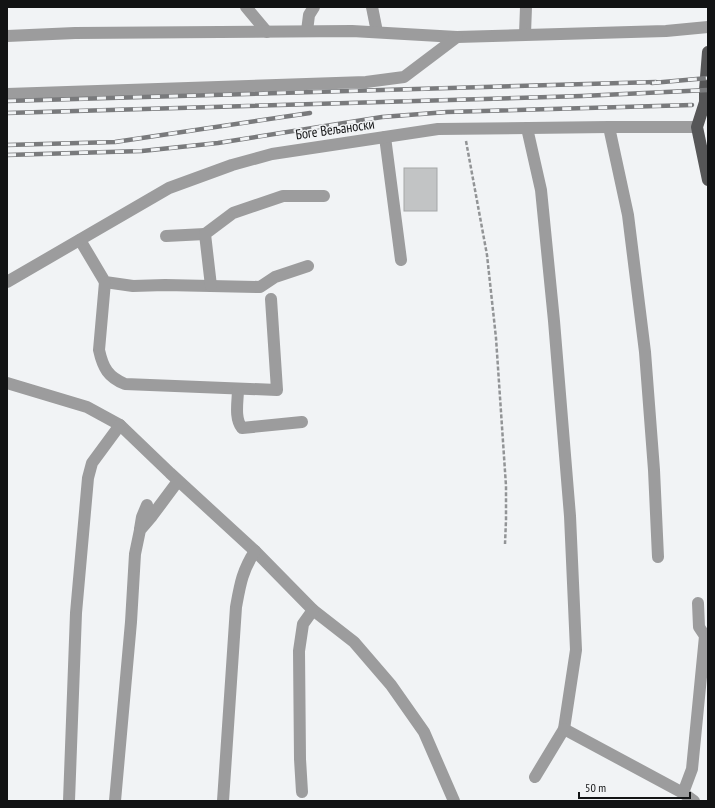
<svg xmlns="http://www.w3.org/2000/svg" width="715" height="808" font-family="'PT Sans Narrow',sans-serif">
<rect width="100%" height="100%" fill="#f1f3f5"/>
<rect fill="#c2c4c5" stroke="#a5a7a8" x="404" y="168" width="33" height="43"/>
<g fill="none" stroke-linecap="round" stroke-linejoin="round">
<path stroke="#929496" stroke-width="2.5" stroke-dasharray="4 2" stroke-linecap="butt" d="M466 141 487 255 496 338 506 486V520L505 544"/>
<g stroke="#9c9c9d" stroke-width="12">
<path d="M246 7 267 32"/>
<path d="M372 7 377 32"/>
<path d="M307 31 309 15 314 7"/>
<path d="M525 34 526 7"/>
<path d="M7 36 75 33 352 31 457 37 666 31 708 27"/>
<path d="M7 94 366 82 404 77 457 37"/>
<path d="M609 127 628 215 645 352 654 470 658 557"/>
<path d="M527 128 541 190 554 321 570 516 576 650 564 729 535 777"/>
<path d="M385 137 401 260"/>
<path d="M166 236 205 234"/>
<path d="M80 240 105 282 133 286 165 285 260 287 275 277 308 266"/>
<path d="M7 282 169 188 232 165 272 154 438 129 609 127H697"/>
<path d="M105 282 99 350C103 368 108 377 125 384L277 390 271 299"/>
<path d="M211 286 205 234 233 213 283 196H324"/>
<path d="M7 383 87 407 120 425 170 473 255 551 313 610 354 642 391 685 424 732 454 801"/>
<path d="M238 389C238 401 234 418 242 428L302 422"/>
<path d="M140 529 142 517 147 505"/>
<path d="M564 729 683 793 694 801"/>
<path d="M302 792 300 759 299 651 303 624 313 610"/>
<path d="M683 793 692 769 705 636 699 627 698 603"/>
<path d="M69 801 76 613 88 478 92 463 120 425"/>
<path d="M115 801 131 622 135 554 140 530 152 516 178 481"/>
<path d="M223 801 236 607C240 585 242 571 255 551"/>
</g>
<path stroke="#565657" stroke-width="12" d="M708 52 705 90V102L697 127 708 180"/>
<defs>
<g id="rail">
<path d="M652 83 708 78"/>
<path d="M7 101 656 82"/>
<path d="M7 113 582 96 708 90"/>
<path d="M7 145 115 142 310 113"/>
<path d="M7 155 142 151 218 143 382 117 447 112 692 105"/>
</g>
</defs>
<use href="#rail" stroke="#797a7c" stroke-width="4.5"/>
<use href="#rail" stroke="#f1f3f5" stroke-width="3" stroke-dasharray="9" stroke-linecap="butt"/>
</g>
<g text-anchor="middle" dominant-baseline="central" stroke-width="3" stroke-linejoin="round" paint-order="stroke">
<g font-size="14" fill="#121314" stroke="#f1f3f5">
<text transform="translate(335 129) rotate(-8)">Боге Вељаноски</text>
</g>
</g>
<rect width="715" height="808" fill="none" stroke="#121314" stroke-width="16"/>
<path d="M579 792v6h111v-6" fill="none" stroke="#121314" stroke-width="2"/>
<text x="585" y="792" font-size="12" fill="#121314" stroke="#f1f3f5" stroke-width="3" paint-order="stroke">50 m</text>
</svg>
